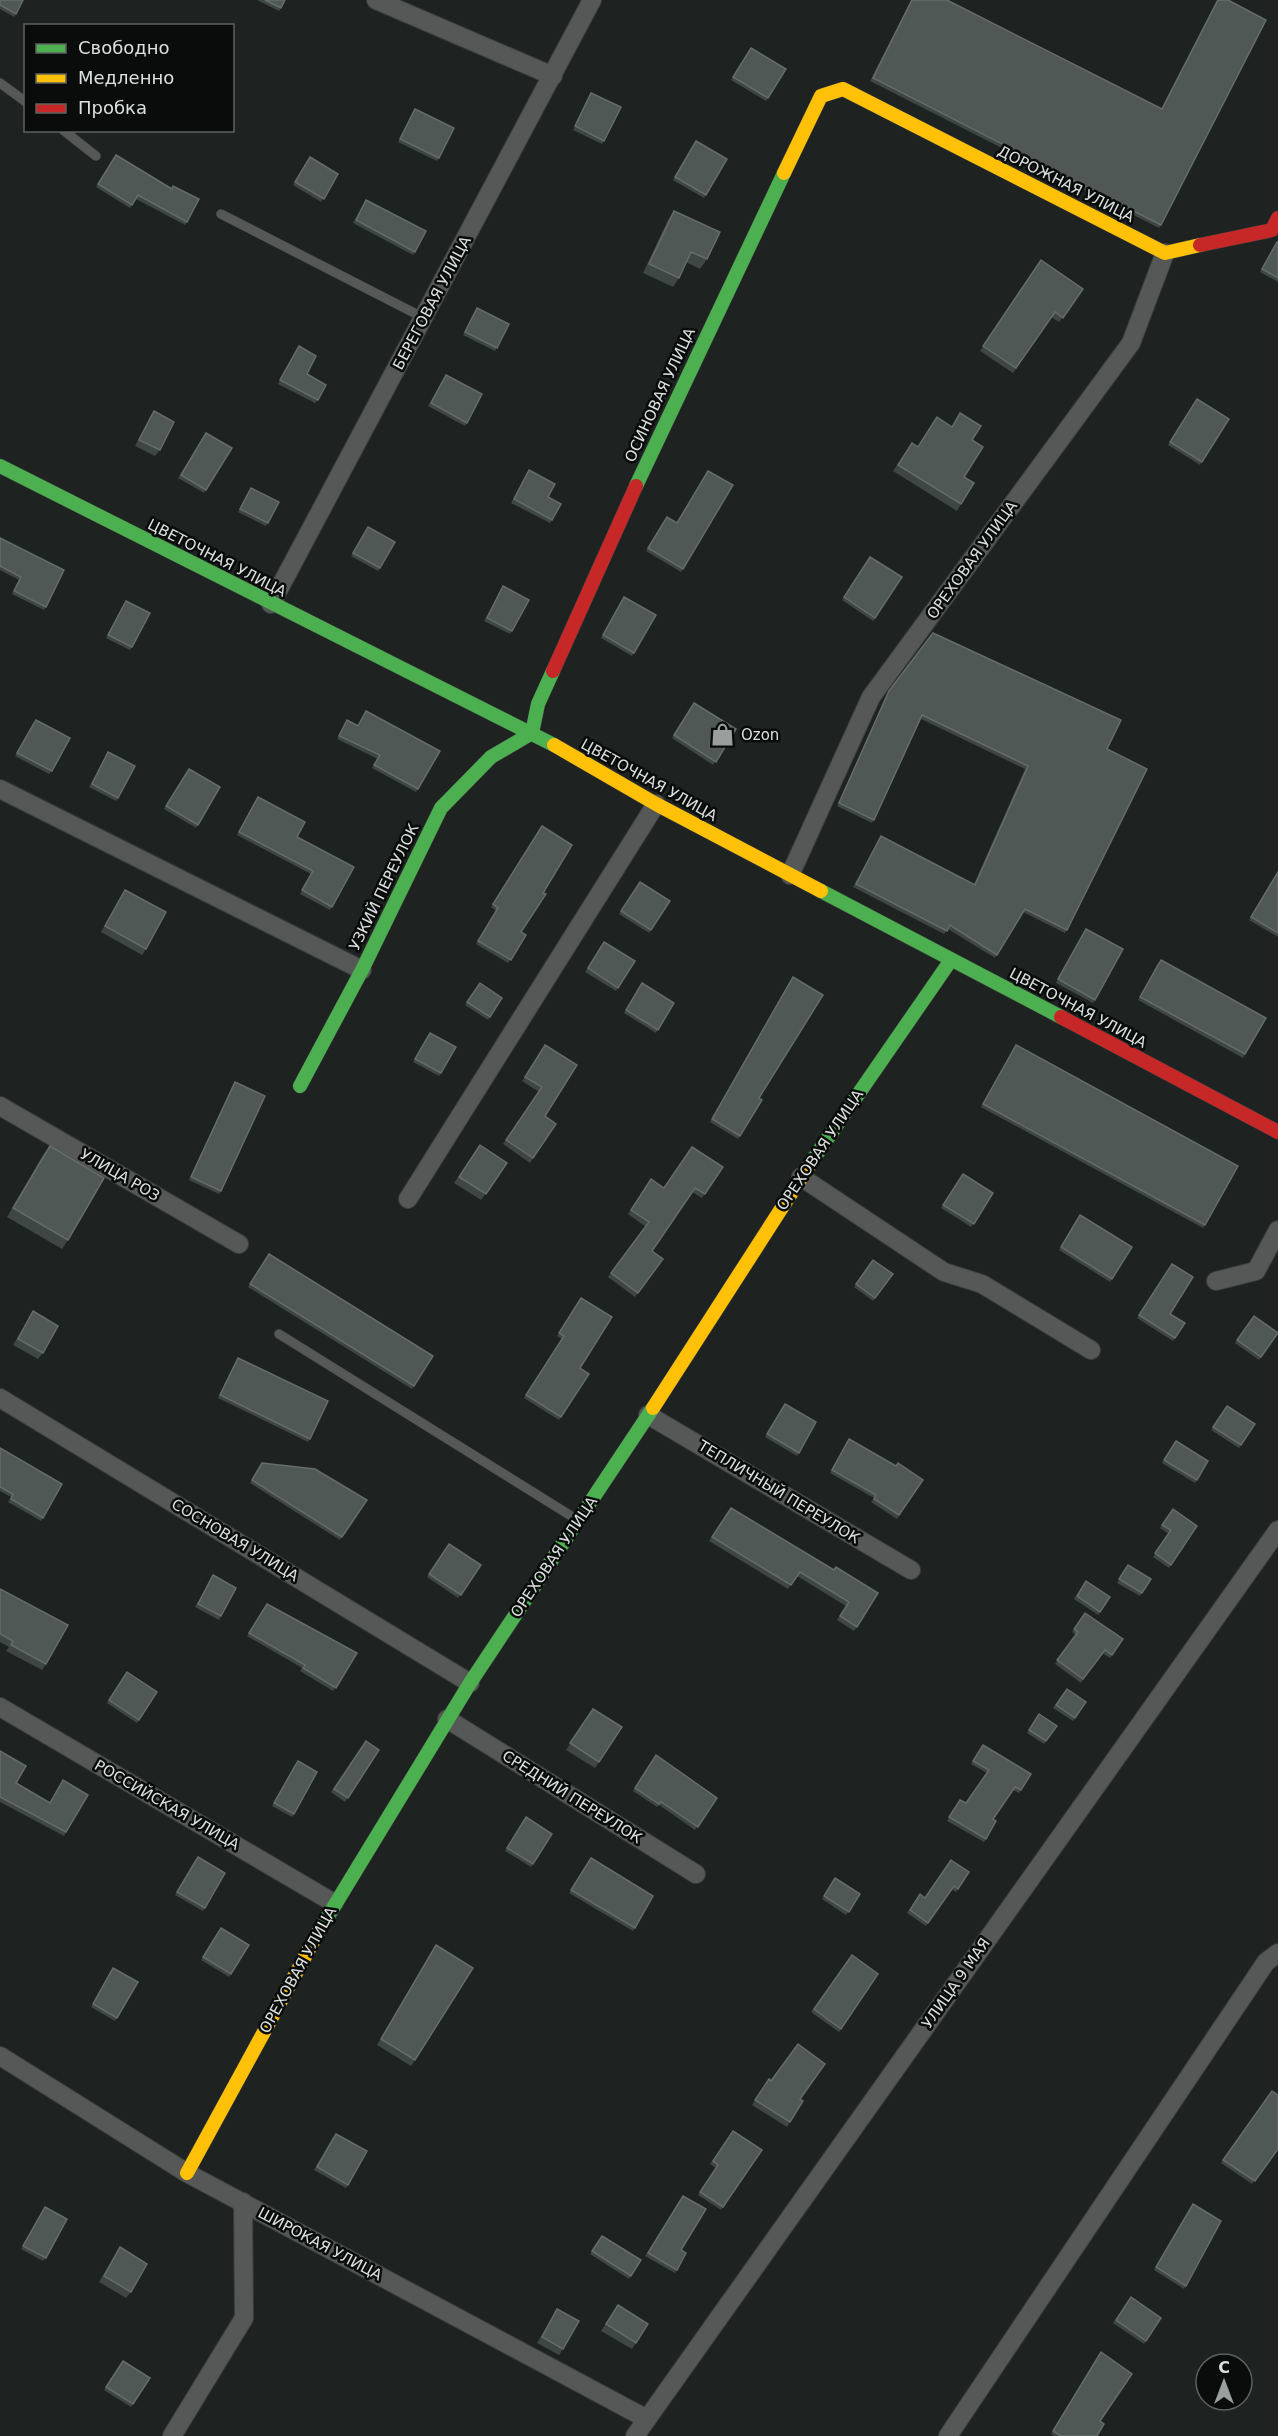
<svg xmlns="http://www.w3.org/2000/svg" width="1278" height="2436" font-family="'DejaVu Sans',sans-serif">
<rect width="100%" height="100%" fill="#1e2220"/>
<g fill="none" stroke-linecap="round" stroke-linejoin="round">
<defs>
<g id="lane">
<path d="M0 83 26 102"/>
<path d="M63 130 96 156"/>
<path d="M221 214 424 318"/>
<path d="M279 1334 576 1519"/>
</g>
<g id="street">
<path d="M376 0 553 76"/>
<path d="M271 604 592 0"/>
<path d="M0 789 362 970"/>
<path d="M790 875 871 697 1131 343 1165 253"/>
<path d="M0 1106 239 1244"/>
<path d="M801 1177 944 1272 982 1284 1091 1350"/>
<path d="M408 1199 656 804"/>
<path d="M1216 1281 1256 1271 1278 1230"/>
<path d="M0 1398 470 1683"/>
<path d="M648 1415 911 1570"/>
<path d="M0 1707 334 1903"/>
<path d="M447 1719 696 1874"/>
<path d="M0 2056 187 2173 647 2419"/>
<path d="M172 2436 244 2318 243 2202"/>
<path d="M635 2436 1278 1530"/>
<path d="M948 2436 1266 1962 1278 1953"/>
</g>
<g id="fast">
<path d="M0 466 554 745"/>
<path d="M636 486 784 173"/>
<path d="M821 891 1061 1017"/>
<path d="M300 1086 362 970 441 808 491 757 532 733 538 704 553 671"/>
<path d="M812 1161 951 960"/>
<path d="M319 1931 470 1683 653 1408"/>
</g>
<g id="slow">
<path d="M784 173 821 96 843 89 1165 253 1200 245"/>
<path d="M554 745 656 804 821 891"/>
<path d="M653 1408 812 1161"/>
<path d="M187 2173 319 1931"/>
</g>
<g id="jam">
<path d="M1200 245 1272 230 1278 218"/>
<path d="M553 671 636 486"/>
<path d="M1061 1017 1278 1132"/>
</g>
</defs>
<use href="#lane" stroke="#3a3e3c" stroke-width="10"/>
<use href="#street" stroke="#3a3e3c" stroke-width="20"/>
<use href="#fast" stroke="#3a3e3c" stroke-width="15"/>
<use href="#slow" stroke="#3a3e3c" stroke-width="15"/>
<use href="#jam" stroke="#3a3e3c" stroke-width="15"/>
<use href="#lane" stroke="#555856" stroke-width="9"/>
<use href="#street" stroke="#555856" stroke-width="18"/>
<use href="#fast" stroke="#4caf50" stroke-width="14"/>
<use href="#slow" stroke="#ffc107" stroke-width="14"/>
<use href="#jam" stroke="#c62828" stroke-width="14"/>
</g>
<g fill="#3e4744">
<path d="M0 0 16 14 14 17 0 9Z"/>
<path d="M257 0H285L279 11Z"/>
<path d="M911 0H947L1161 109 1217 0H1228L1161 225 1159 228 870 81Z"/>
<path d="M751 48 786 69 766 101 731 80Z"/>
<path d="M591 93 604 141 602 144 573 130Z"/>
<path d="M415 109 439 158 437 161 398 142Z"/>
<path d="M696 141 727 159 704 198 673 180Z"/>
<path d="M116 155 187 222 185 225 136 199 130 208 96 187Z"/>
<path d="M310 157 338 174 321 202 293 185Z"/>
<path d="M366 200 415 252 413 255 353 223Z"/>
<path d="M674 211 707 259 700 269 686 262 679 278 673 287 643 273 668 220Z"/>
<path d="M1278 242V282L1260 272 1275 245Z"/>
<path d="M1041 260 1083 289 1059 322 1051 317 1013 373 980 351Z"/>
<path d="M477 308 497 348 495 351 463 335Z"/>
<path d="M296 350 318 400 315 403 278 384Z"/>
<path d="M444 378 467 423 465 426 428 406Z"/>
<path d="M1197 399 1229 419 1200 465 1168 445Z"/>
<path d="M154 411 160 450 155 456 135 446 150 417Z"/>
<path d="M206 433 232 448 204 493 178 478Z"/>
<path d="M972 440 964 477 961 504 957 511 893 471 912 443 918 447Z"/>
<path d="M527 473 548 497 552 520 550 523 511 503Z"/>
<path d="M251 488 268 523 266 526 238 512Z"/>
<path d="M667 517 683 569 681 572 646 551Z"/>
<path d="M366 530 380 568 378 571 351 556Z"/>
<path d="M0 538 46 607 44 610 12 594 19 580 0 570Z"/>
<path d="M870 557 902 577 873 621 842 600Z"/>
<path d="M503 586 512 631 510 634 484 621Z"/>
<path d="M622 600 634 653 632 656 601 638Z"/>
<path d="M126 601 132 647 130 650 106 638Z"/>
<path d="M933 633 1107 749 1067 930 1065 933 1023 912 995 958 948 929 944 934 853 887 881 836 974 884 1025 769 921 719 872 823 837 806 887 694Z"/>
<path d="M694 703 736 729 713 765 672 738Z"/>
<path d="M366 711 418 789 416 792 372 768 378 759 337 739 347 720 358 725Z"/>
<path d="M33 723 52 771 49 774 15 756Z"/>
<path d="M108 752 118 798 116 801 89 787Z"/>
<path d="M189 769 220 787 196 828 164 809Z"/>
<path d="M258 797 297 837 332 907 330 910 300 894 311 874 237 835Z"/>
<path d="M542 826 543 893 521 932 526 935 508 963 476 944 496 911 491 907Z"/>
<path d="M1278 871V937L1249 920Z"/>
<path d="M640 882 670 901 649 933 619 914Z"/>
<path d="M125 890 146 949 142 955 101 932Z"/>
<path d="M1084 932 1095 1000 1093 1003 1056 983Z"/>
<path d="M604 942 635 961 616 991 585 972Z"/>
<path d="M1158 963 1245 1054 1243 1058 1138 1000Z"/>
<path d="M791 980 759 1098 762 1100 738 1139 710 1122Z"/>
<path d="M480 983 502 998 488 1020 465 1005Z"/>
<path d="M642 983 674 1003 656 1033 624 1013Z"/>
<path d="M428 1036 441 1073 439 1076 413 1062Z"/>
<path d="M545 1045V1116L556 1124 530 1163 503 1144 539 1092 522 1081Z"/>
<path d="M1014 1048 1205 1225 1203 1228 981 1107Z"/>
<path d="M235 1082 221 1191 219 1194 189 1180Z"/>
<path d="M480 1145 507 1163 481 1200 454 1183Z"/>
<path d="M50 1146 68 1240 62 1249 7 1217 43 1155Z"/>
<path d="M723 1167 702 1198 692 1192 652 1251 663 1259 635 1297 608 1277 646 1227 628 1214 651 1179 664 1188Z"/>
<path d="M963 1174 993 1193 971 1227 941 1208Z"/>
<path d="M1080 1215 1132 1247 1110 1282 1059 1250Z"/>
<path d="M269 1254 433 1356 412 1389 248 1287Z"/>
<path d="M873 1260 893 1274 873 1301 854 1287Z"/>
<path d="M1172 1264 1170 1314 1185 1323 1173 1341 1137 1318Z"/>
<path d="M581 1298 580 1368 589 1374 559 1420 524 1398 562 1339 557 1336Z"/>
<path d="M33 1311 43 1353 38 1359 13 1345Z"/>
<path d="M1254 1316 1278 1333 1259 1360 1235 1343Z"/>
<path d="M238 1358 310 1439 308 1442 218 1398Z"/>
<path d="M785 1404 816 1422 797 1456 765 1437Z"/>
<path d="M1227 1406 1255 1424 1239 1448 1211 1430Z"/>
<path d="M1176 1441 1208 1461 1195 1483 1162 1463Z"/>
<path d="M847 1442 923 1480 897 1519 871 1502 874 1498 830 1473Z"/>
<path d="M0 1448 43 1518 41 1521 8 1502 11 1497 0 1491Z"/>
<path d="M262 1463 342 1537 340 1540 250 1483Z"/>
<path d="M731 1508 834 1570 878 1593 854 1631 837 1620 846 1606 797 1576 788 1589 709 1541Z"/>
<path d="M1173 1509 1197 1526 1169 1568 1153 1557 1169 1534 1160 1528Z"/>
<path d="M449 1544 481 1565 458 1598 427 1577Z"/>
<path d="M1128 1565 1151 1579 1140 1596 1117 1583Z"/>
<path d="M211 1579 221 1616 219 1620 195 1607Z"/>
<path d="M1086 1581 1110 1597 1098 1615 1074 1599Z"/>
<path d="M0 1589 46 1664 42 1670 6 1651 9 1647 0 1642Z"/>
<path d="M267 1604 357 1653 333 1691 300 1671 302 1668 247 1636Z"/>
<path d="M1085 1613 1123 1639 1110 1658 1102 1653 1081 1683 1055 1664 1076 1635 1072 1632Z"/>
<path d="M127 1672 157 1692 137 1723 107 1703Z"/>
<path d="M1067 1689 1086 1702 1073 1721 1053 1708Z"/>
<path d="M593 1709 622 1727 595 1768 566 1750Z"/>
<path d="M1039 1714 1057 1726 1044 1744 1027 1733Z"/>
<path d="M366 1741 379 1750 345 1802 331 1792Z"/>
<path d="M983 1745 1031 1774 1019 1793 1013 1790 993 1819 996 1821 984 1842 947 1821 960 1800 966 1803 987 1773 971 1764Z"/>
<path d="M0 1751 16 1783 50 1803 88 1795 64 1836 0 1802Z"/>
<path d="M656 1755 717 1798 695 1830 659 1805 657 1807 633 1791Z"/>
<path d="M295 1764 294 1814 292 1817 272 1806Z"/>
<path d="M526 1817 552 1834 531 1867 505 1851Z"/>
<path d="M591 1858 653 1896 633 1931 569 1893Z"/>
<path d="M195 1860 205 1908 203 1911 175 1895Z"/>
<path d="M969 1872 956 1892 951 1889 926 1926 907 1913 920 1894 925 1898Z"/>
<path d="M835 1878 860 1894 846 1915 822 1899Z"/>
<path d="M221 1928 249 1945 229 1977 201 1960Z"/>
<path d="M436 1945 415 2060 411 2066 377 2045Z"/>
<path d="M852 1955 878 1974 839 2032 811 2012Z"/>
<path d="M111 1971 117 2018 115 2021 91 2007Z"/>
<path d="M769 2079 803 2101 787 2127 752 2105Z"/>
<path d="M1272 2091 1278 2150 1252 2184 1221 2163Z"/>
<path d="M733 2131 762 2150 721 2210 698 2195 716 2168 710 2164Z"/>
<path d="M333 2137 348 2185 346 2188 314 2170Z"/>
<path d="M683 2196 681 2250 677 2270 675 2273 645 2256Z"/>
<path d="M1191 2207 1186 2286 1184 2289 1154 2270Z"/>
<path d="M43 2210 46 2258 43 2261 21 2249Z"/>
<path d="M602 2236 641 2260 629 2279 590 2254Z"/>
<path d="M120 2247 131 2292 126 2298 99 2282Z"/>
<path d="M1131 2297 1161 2318 1144 2344 1113 2323Z"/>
<path d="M618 2305 648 2324 632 2349 601 2331Z"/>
<path d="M557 2309 563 2349 559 2355 537 2343Z"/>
<path d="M1101 2352 1100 2421 1097 2436H1054L1051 2434Z"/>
<path d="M123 2361 150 2378 131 2407 104 2390Z"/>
</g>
<g fill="#4f5854" stroke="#656d6a" stroke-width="1.5">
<path d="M0 0H23L16 14 0 5Z"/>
<path d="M265 0H285L281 8Z"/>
<path d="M912 0H947L1162 109 1218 0H1228L1266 20 1161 225 873 78Z"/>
<path d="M751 48 786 69 768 98 733 77Z"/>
<path d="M591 93 621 107 604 141 575 126Z"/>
<path d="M415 109 454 128 439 158 400 139Z"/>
<path d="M696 141 727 159 706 195 675 177Z"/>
<path d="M116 155 172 189 173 186 199 199 187 222 138 195 132 205 98 184Z"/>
<path d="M310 157 338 174 324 199 295 182Z"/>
<path d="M366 200 426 231 415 252 356 220Z"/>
<path d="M674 211 720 232 707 259 691 252 679 278 649 264Z"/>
<path d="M1277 242H1278V278L1262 269Z"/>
<path d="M1041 260 1083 289 1063 318 1055 312 1016 368 983 346Z"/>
<path d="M477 308 509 324 497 348 465 332Z"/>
<path d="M299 346 316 356 307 374 326 385 318 400 280 380Z"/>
<path d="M446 375 482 394 467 423 431 403Z"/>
<path d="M1197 399 1229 419 1202 462 1170 442Z"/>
<path d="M154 411 174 422 160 450 139 440Z"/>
<path d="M960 413 981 426 972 440 983 447 964 477 974 483 961 504 898 465 912 443 918 447 937 417 952 427Z"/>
<path d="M206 433 232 448 206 490 181 475Z"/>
<path d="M529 470 555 484 548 497 561 504 552 520 514 499Z"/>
<path d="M708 471 733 485 683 569 648 548 667 517 677 523Z"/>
<path d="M251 488 279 502 268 523 240 509Z"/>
<path d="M368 527 395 542 380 568 353 553Z"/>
<path d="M0 538 64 570 46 607 14 591 21 577 0 566Z"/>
<path d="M870 557 902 577 875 618 844 597Z"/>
<path d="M503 586 529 600 512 631 487 618Z"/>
<path d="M624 597 656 615 634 653 603 635Z"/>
<path d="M126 601 150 613 132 647 108 635Z"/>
<path d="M933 633 1121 720 1107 749 1147 769 1067 930 1025 909 997 955 950 925 947 931 856 884 881 836 975 885 1028 766 922 715 874 820 839 803 889 691Z"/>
<path d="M694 703 736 729 716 762 674 735Z"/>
<path d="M366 711 440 751 418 789 374 765 380 755 339 736 347 720 358 726Z"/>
<path d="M36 720 70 738 52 771 17 753Z"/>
<path d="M108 752 135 766 118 798 92 784Z"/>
<path d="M189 769 220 787 198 825 166 806Z"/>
<path d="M258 797 305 822 297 837 354 867 332 907 302 890 313 871 239 832Z"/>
<path d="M542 826 572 845 543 893 546 894 521 932 526 935 511 960 478 941 498 908 493 904Z"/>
<path d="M1278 872V933L1251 917Z"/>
<path d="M640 882 670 901 651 930 621 911Z"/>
<path d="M125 890 166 912 146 949 105 926Z"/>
<path d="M1086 929 1123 949 1095 1000 1058 979Z"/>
<path d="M604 942 635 961 618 988 588 968Z"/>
<path d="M1161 960 1266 1018 1245 1054 1140 997Z"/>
<path d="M793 977 823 995 759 1098 762 1100 740 1136 712 1119Z"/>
<path d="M480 983 502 998 490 1017 467 1002Z"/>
<path d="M642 983 674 1003 658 1030 626 1010Z"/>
<path d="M430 1033 456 1047 441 1073 415 1059Z"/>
<path d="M545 1045 577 1065 545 1116 556 1124 533 1158 506 1140 542 1087 525 1077Z"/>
<path d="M1016 1045 1238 1166 1205 1225 983 1104Z"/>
<path d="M235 1082 265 1096 221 1191 191 1177Z"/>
<path d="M480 1145 507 1163 486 1194 459 1177Z"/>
<path d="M50 1146 104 1178 68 1240 13 1208Z"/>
<path d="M692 1147 723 1167 705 1194 695 1188 652 1251 663 1259 638 1293 611 1273 649 1222 631 1210 651 1179 664 1188Z"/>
<path d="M963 1174 993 1193 974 1224 943 1205Z"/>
<path d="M1080 1215 1132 1247 1112 1279 1061 1247Z"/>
<path d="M269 1254 433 1356 414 1386 250 1284Z"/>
<path d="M873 1260 893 1274 875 1298 856 1284Z"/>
<path d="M1172 1264 1193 1277 1170 1314 1185 1323 1175 1338 1139 1315Z"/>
<path d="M581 1298 612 1317 580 1368 589 1374 561 1417 526 1395 564 1336 559 1333Z"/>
<path d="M33 1311 58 1326 43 1353 18 1339Z"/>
<path d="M1254 1316 1278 1333 1261 1357 1237 1340Z"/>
<path d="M238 1358 328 1401 310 1439 220 1395Z"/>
<path d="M785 1404 816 1422 799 1453 767 1434Z"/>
<path d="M1227 1406 1255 1424 1241 1445 1213 1427Z"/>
<path d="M849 1439 896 1466 898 1463 923 1480 899 1515 874 1499 876 1495 832 1470Z"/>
<path d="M1176 1441 1208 1461 1197 1480 1164 1460Z"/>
<path d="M0 1448 62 1484 43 1518 11 1499 13 1494 0 1487Z"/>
<path d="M262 1463 315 1469 367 1500 342 1537 252 1480Z"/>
<path d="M731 1508 834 1570 836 1567 878 1593 857 1627 840 1616 849 1602 800 1572 791 1585 712 1537Z"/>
<path d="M1173 1509 1197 1526 1171 1565 1155 1553 1171 1530 1162 1525Z"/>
<path d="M449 1544 481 1565 461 1595 429 1574Z"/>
<path d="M1128 1565 1151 1579 1142 1593 1119 1579Z"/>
<path d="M213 1575 236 1588 221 1616 198 1604Z"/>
<path d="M1086 1581 1110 1597 1100 1612 1077 1596Z"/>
<path d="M0 1589 68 1625 46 1664 11 1645 13 1641 0 1634Z"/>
<path d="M267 1604 357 1653 336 1688 303 1668 305 1665 249 1633Z"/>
<path d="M1085 1613 1123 1639 1112 1655 1105 1650 1083 1679 1057 1660 1078 1632 1074 1629Z"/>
<path d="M127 1672 157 1692 139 1720 109 1700Z"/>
<path d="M1067 1689 1086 1702 1075 1718 1056 1705Z"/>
<path d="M593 1709 622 1727 599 1762 570 1743Z"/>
<path d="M1039 1714 1057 1726 1046 1741 1029 1730Z"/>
<path d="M366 1741 379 1750 348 1798 334 1789Z"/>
<path d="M983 1745 1031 1774 1021 1790 1015 1787 993 1819 996 1821 986 1839 949 1817 960 1800 966 1803 989 1770 973 1761Z"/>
<path d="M0 1751 26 1766 16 1783 50 1803 63 1780 88 1795 66 1832 0 1797Z"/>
<path d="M656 1755 717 1798 698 1827 661 1802 659 1804 635 1788Z"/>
<path d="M298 1761 317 1772 294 1814 274 1803Z"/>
<path d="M526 1817 552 1834 533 1864 507 1848Z"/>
<path d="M198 1857 225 1873 205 1908 177 1892Z"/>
<path d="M591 1858 653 1896 635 1928 571 1890Z"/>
<path d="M951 1860 969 1872 958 1889 954 1886 928 1923 910 1910 920 1894 925 1898Z"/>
<path d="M835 1878 860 1894 849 1912 824 1896Z"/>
<path d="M221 1928 249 1945 231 1974 203 1957Z"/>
<path d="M436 1945 473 1968 415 2060 381 2039Z"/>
<path d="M852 1955 878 1974 841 2029 814 2009Z"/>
<path d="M113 1968 138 1982 117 2018 93 2004Z"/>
<path d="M798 2044 825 2064 800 2099 803 2101 790 2122 755 2100 769 2079 771 2081Z"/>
<path d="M1272 2091 1278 2095V2149L1255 2181 1223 2160Z"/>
<path d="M733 2131 762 2150 723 2207 700 2192 718 2165 713 2161Z"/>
<path d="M336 2134 367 2151 348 2185 317 2167Z"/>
<path d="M683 2196 706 2209 681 2250 686 2253 677 2270 648 2253Z"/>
<path d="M1193 2204 1221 2221 1186 2286 1156 2267Z"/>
<path d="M45 2207 67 2219 46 2258 23 2246Z"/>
<path d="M602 2236 641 2260 631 2276 592 2251Z"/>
<path d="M120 2247 147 2264 131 2292 104 2276Z"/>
<path d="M1131 2297 1161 2318 1146 2341 1116 2320Z"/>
<path d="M618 2305 648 2324 636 2343 606 2324Z"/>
<path d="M557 2309 579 2321 563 2349 542 2337Z"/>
<path d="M1101 2352 1132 2374 1100 2421 1104 2424 1097 2436H1061L1053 2431Z"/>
<path d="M123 2361 150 2378 133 2404 106 2387Z"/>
</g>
<defs>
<symbol id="shop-bare" viewBox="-9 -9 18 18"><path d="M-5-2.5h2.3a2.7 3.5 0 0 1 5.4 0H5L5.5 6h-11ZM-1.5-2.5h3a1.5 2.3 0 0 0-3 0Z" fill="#9a9e9c" stroke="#090c0a" stroke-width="2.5" paint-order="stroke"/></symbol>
</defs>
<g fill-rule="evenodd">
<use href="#shop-bare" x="706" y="718" width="33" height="33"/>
</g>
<g text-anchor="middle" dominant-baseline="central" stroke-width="5" stroke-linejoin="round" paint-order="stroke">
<g font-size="15" fill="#dce0de" stroke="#090c0a">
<text transform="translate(1066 184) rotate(27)">ДОРОЖНАЯ УЛИЦА</text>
<text transform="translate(432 303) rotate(-62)">БЕРЕГОВАЯ УЛИЦА</text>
<text transform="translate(660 395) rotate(-65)">ОСИНОВАЯ УЛИЦА</text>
<text transform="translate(217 558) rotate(27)">ЦВЕТОЧНАЯ УЛИЦА</text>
<text transform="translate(972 560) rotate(-54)">ОРЕХОВАЯ УЛИЦА</text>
<text transform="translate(649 780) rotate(29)">ЦВЕТОЧНАЯ УЛИЦА</text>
<text transform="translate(384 887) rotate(-64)">УЗКИЙ ПЕРЕУЛОК</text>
<text transform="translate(1078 1008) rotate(28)">ЦВЕТОЧНАЯ УЛИЦА</text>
<text transform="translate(820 1150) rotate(-56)">ОРЕХОВАЯ УЛИЦА</text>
<text transform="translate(120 1175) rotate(30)">УЛИЦА РОЗ</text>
<text transform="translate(779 1492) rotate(31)">ТЕПЛИЧНЫЙ ПЕРЕУЛОК</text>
<text transform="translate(235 1540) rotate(31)">СОСНОВАЯ УЛИЦА</text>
<text transform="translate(554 1557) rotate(-56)">ОРЕХОВАЯ УЛИЦА</text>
<text transform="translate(572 1797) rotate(32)">СРЕДНИЙ ПЕРЕУЛОК</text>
<text transform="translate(167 1805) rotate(30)">РОССИЙСКАЯ УЛИЦА</text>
<text transform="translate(298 1970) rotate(-61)">ОРЕХОВАЯ УЛИЦА</text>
<text transform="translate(956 1983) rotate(-55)">УЛИЦА 9 МАЯ</text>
<text transform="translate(320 2244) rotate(28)">ШИРОКАЯ УЛИЦА</text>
</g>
<g font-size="15" fill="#dce0de" stroke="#090c0a" text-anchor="start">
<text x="741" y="735">Ozon</text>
</g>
</g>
<rect x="24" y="24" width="210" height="108" fill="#090c0a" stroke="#5d615f" stroke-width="1.5"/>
<rect x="36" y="44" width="30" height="9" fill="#4caf50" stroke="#5d615f" stroke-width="1.5"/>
<text x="78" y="54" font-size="18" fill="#dce0de">Свободно</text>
<rect x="36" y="74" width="30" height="9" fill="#ffc107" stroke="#5d615f" stroke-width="1.5"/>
<text x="78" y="84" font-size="18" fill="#dce0de">Медленно</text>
<rect x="36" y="104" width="30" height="9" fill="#c62828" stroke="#5d615f" stroke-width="1.5"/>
<text x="78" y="114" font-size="18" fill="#dce0de">Пробка</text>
<g transform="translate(1224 2382)"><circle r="28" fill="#090c0a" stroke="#5d615f" stroke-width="1.5"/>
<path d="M0-4.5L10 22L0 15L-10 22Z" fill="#9a9e9c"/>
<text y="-9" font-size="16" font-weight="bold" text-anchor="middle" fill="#dce0de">С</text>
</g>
</svg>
